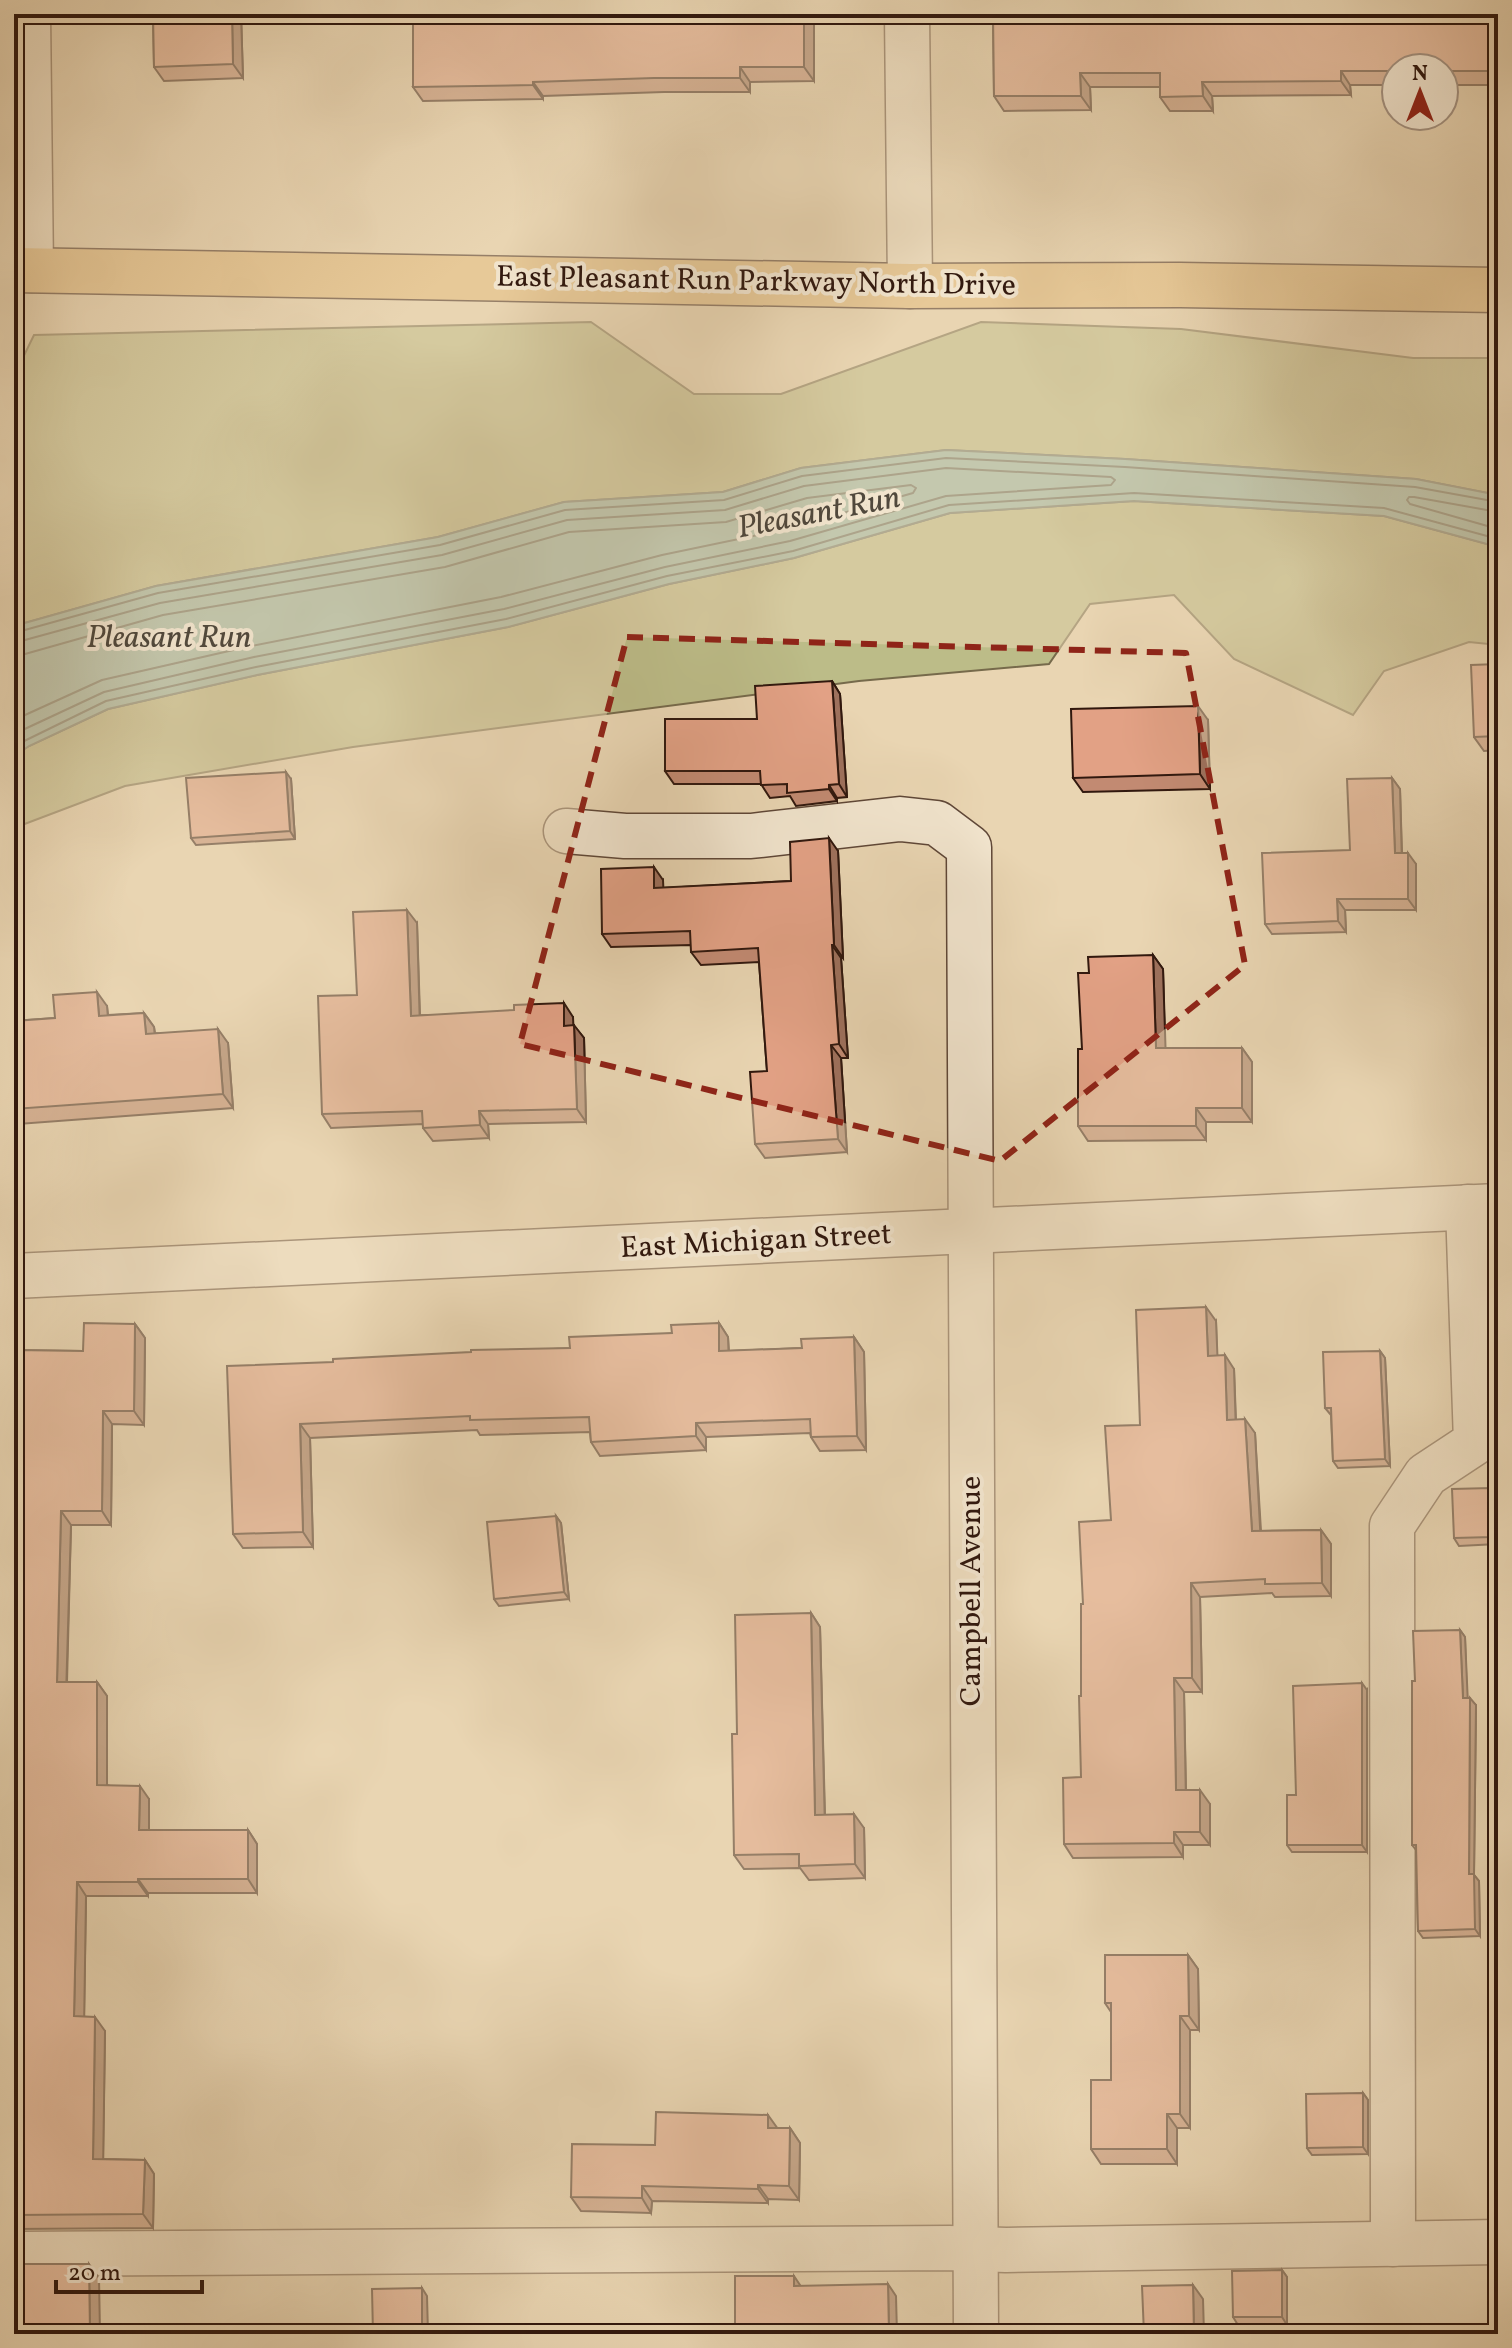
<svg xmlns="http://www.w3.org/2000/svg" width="1512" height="2348" font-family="Vollkorn,serif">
<rect width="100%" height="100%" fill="#e9d5b2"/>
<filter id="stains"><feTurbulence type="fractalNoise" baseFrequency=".0025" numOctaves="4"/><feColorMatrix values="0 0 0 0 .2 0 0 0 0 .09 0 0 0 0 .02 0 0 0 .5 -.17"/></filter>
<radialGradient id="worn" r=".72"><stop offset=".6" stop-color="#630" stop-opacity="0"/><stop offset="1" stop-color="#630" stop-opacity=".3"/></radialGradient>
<g fill="#bcbc88" stroke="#766a4b" stroke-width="2">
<path d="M591 322 694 394H781L981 322 1181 329 1413 358H1498V495L1416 479 1125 459 946 450 801 468 723 492 564 502 438 537 156 586 14 626V376L34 335Z"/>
<path d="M1134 501 1384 516 1498 547V645L1469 642 1384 671 1353 715 1234 659 1174 595 1090 604 1049 664 859 681 353 747 125 786 14 828V756L29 746 108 709 257 675 508 627 669 584 794 558 950 513Z"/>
</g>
<path fill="#98b9a8" stroke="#6f796a" stroke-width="2" d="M946 450 1125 459 1416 479 1498 495V547L1384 516 1134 501 950 513 794 558 669 584 508 627 257 675 108 709 29 746 14 756V626L156 586 438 537 564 502 723 492 801 468Z"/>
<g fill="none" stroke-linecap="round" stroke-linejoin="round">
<g stroke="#64685b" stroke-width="2">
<path d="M1498 512 1414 497H1409L1407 500 1410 504 1498 529"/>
<path d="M14 633 158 593 440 545 565 510 724 500 802 476 946 458 1125 467 1415 487 1498 502"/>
<path d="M14 643 160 603 442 555 567 520 725 510 804 486 946 468 1111 477 1115 480 1111 485 946 496 790 541 665 567 504 609 254 657 104 692 14 734"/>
<path d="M14 655 25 654 163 615 445 567 569 532 726 522 807 498 911 485 916 488 913 493 787 529 662 555 501 597 251 646 102 680 14 720"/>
<path d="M14 746 106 701 256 667 506 619 667 576 793 551 949 505 1134 493 1384 508 1498 539"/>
</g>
<defs>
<g id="minor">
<path d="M28 14 31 270"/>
<path d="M907 14 910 286"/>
<path d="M566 831 625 836H751L900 819 937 823 969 847 976 2334"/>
<path d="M14 1276 1498 1206"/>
<path d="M1393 2244 1392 1526 1426 1475 1476 1442 1468 1207"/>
<path d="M14 2254 949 2248 1006 2250 1498 2242"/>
</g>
<path id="major" d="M14 270 910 286 1180 285 1498 290"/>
</defs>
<use href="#minor" stroke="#5f4737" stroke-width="47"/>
<use href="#major" stroke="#31180e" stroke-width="47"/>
<use href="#minor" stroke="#f1e4cd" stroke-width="44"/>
<use href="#major" stroke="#e4ba79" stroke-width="44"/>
</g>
<g fill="#c28a72" stroke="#31180e" stroke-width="2">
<path d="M153 14H241L243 78 164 81 154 67Z"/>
<path d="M993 14H1498V85H1444V68H1396V85H1350L1351 95 1212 96 1213 111H1170L1160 97V87H1090L1091 110 1004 111 994 96Z"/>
<path d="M814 17V81L750 82V92H664L543 96V99L423 101 413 87Z"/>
<path d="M1498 664V750L1484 751 1474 737Z"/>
<path d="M832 681 840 694 847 797 837 798V801L796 806 790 796 770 798 761 784H674L665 771 757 719Z"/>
<path d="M1208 720 1210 789 1083 792 1073 778Z"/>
<path d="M1392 778 1400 789 1402 853 1416 864V910H1345L1346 932 1272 934 1265 924 1350 850Z"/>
<path d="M291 779 295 839 196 845 191 838Z"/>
<path d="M838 851 843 958H841L848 1058H841L847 1152 765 1158 755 1144 767 1071 759 962 701 965 691 952V945L611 947 602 934 663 880V888L791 881Z"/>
<path d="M417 923 420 1015 573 1017V1025L584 1038 586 1122 488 1124 489 1138 433 1141 423 1128V1124L331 1128 322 1114 357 995Z"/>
<path d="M1153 955 1163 969 1165 1048H1242L1252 1062V1122H1206V1140L1088 1141 1078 1126 1082 1049Z"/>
<path d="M107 1006 108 1015 144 1013 154 1027 155 1033 228 1043 233 1108 18 1124 14 1119V1021L55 1018Z"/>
<path d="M1498 1297V1363L1492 1355Z"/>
<path d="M1216 1321 1217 1355 1234 1369 1236 1420 1255 1433 1261 1531 1321 1530 1331 1544V1596L1275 1597 1272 1593 1200 1597 1202 1692H1184L1186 1790 1210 1804V1845H1183V1857L1073 1858 1064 1844 1081 1777 1083 1604 1111 1520 1140 1425Z"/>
<path d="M719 1323 728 1337 729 1351 802 1348 854 1337 864 1352 866 1450 820 1451 811 1437 810 1433 706 1437V1450L600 1456 591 1442 590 1432 480 1435 477 1430 310 1438 313 1547 243 1548 233 1534 333 1362 570 1348 672 1333Z"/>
<path d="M135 1324 145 1338 144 1425 112 1424 111 1525H71L67 1682H97L107 1696V1785L149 1799V1830H248L257 1844V1893H148V1896H86L84 2016 105 2031 103 2159 145 2160 154 2174 153 2228 14 2229V1350L83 1351Z"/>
<path d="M1380 1351 1385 1358 1390 1466 1338 1468 1333 1461 1331 1415 1325 1408Z"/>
<path d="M1491 1488 1496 1495 1497 1544 1459 1546 1454 1538Z"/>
<path d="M556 1516 561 1523 569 1599 499 1606 494 1599Z"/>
<path d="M811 1613 820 1627 825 1815 864 1828 865 1878 809 1880 800 1868 744 1869 734 1855 737 1734Z"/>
<path d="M1460 1630 1465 1637 1467 1698 1476 1705 1474 1875 1479 1881 1480 1936 1423 1938 1418 1931 1416 1850 1412 1845 1415 1681Z"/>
<path d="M1367 1690V1852H1292L1287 1845 1296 1795Z"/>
<path d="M1188 1955 1198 1969 1199 2030H1190V2128H1177V2164H1101L1091 2149 1111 2080V2012L1105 2003Z"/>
<path d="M1363 2093 1368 2100V2154L1312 2155 1307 2148Z"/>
<path d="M778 2128H790L800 2143 799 2200 768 2199V2203L652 2201 651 2213 581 2211 571 2197 655 2145Z"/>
<path d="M1282 2270 1287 2277V2325H1238L1233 2317Z"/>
</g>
<g fill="#9e715d" stroke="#31180e" stroke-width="2">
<path d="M232 14H241L243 78 233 64Z"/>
<path d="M804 14H812L814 17V81L804 67Z"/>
<path d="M740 67 750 82V92L740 78Z"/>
<path d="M1341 71 1350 85 1351 95 1341 81Z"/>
<path d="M1080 73 1090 87 1091 110 1081 96Z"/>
<path d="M533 82 543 96V99L533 85Z"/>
<path d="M1202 82 1212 96 1213 111 1203 96Z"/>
<path d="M832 681 840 694 847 797 839 784Z"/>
<path d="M1198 706 1208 720 1210 789 1200 774Z"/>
<path d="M286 772 291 779 295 839 290 831Z"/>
<path d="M1392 778 1400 789 1402 864 1395 853Z"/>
<path d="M829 785 837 798V801L829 789Z"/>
<path d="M829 838 838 851 843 958 834 945Z"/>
<path d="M1408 853 1416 864V910L1408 899Z"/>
<path d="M654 867 663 880 664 902 654 888Z"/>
<path d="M1337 899 1345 910 1346 932 1338 921Z"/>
<path d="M407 910 417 923 420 1029 411 1016Z"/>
<path d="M832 945 841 958 848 1058 839 1044Z"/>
<path d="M1153 955 1163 969 1166 1063 1156 1048Z"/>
<path d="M97 992 107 1006 109 1030 99 1016Z"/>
<path d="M564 1003 573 1017 574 1039 564 1026Z"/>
<path d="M144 1013 154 1027 156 1048 146 1034Z"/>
<path d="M574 1025 584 1038 586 1122 577 1109Z"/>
<path d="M218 1029 228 1043 233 1108 223 1094Z"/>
<path d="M831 1045 841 1058 847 1152 838 1139Z"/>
<path d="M1242 1048 1252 1062V1122L1242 1108Z"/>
<path d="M1196 1108 1206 1122V1140L1196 1126Z"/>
<path d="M479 1111 488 1124 489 1138 480 1125Z"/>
<path d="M1206 1307 1216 1321 1218 1369 1208 1356Z"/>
<path d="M719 1323 728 1337 729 1365 719 1351Z"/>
<path d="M135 1324 145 1338 144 1425 134 1411Z"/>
<path d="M854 1337 864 1352 866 1450 857 1436Z"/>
<path d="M1380 1351 1385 1358 1390 1466 1385 1459Z"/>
<path d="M1225 1355 1234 1369 1236 1434 1227 1420Z"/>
<path d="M103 1411 112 1424 111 1525 102 1511Z"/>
<path d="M1245 1419 1255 1433 1261 1545 1252 1531Z"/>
<path d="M696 1423 706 1437V1450L696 1436Z"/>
<path d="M300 1424 310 1438 313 1547 303 1532Z"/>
<path d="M1491 1488 1496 1495 1497 1544 1492 1537Z"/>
<path d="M61 1511 71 1525 66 1696 57 1682Z"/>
<path d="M556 1516 561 1523 569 1599 564 1592Z"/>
<path d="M1321 1530 1331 1544V1596L1322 1583Z"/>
<path d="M1191 1583 1200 1597 1202 1692 1192 1678Z"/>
<path d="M811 1613 820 1627 825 1829 815 1815Z"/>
<path d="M1460 1630 1465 1637 1468 1705 1463 1698Z"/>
<path d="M1174 1678 1184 1692 1186 1804 1176 1790Z"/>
<path d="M97 1682 107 1696V1799L97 1785Z"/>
<path d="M1362 1683 1367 1690V1852L1362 1845Z"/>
<path d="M1470 1698 1476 1705 1474 1875 1479 1881 1480 1936 1475 1929 1469 1874Z"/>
<path d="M140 1786 149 1799V1844L139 1830Z"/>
<path d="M1200 1790 1210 1804V1845L1200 1832Z"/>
<path d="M854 1814 864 1828 865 1878 855 1864Z"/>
<path d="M248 1830 257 1844V1893L248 1879Z"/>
<path d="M1174 1832 1183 1845V1857L1174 1843Z"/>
<path d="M138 1879 148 1893V1896L138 1882Z"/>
<path d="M77 1882 86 1896 84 2030 74 2016Z"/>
<path d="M1188 1955 1198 1969 1199 2030 1189 2016Z"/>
<path d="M1180 2016 1190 2030V2128L1180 2114Z"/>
<path d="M95 2017 105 2031 103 2173 93 2159Z"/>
<path d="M1363 2093 1368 2100V2154L1363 2147Z"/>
<path d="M1167 2114 1177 2128V2164L1167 2149Z"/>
<path d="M768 2115 778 2129 768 2128Z"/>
<path d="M790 2128 800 2143 799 2200 789 2186Z"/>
<path d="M145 2160 154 2174 153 2228 143 2214Z"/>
<path d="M758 2185 768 2199V2203L758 2189Z"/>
<path d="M642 2186 652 2201 651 2213 642 2198Z"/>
<path d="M89 2264 99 2278 100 2334H90Z"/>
<path d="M1282 2270 1287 2277V2325L1282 2317Z"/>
<path d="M794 2276 802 2288 794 2286Z"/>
<path d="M888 2284 896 2296 897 2334H889Z"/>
<path d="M1193 2285 1203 2299 1204 2334H1194Z"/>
<path d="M422 2288 427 2296 428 2334H422Z"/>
</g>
<g fill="#e2a185" stroke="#31180e" stroke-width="2">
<path d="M153 14H232L233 64 154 67Z"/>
<path d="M563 14H804V67H740V78H654L533 82V85L413 87V23L563 21Z"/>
<path d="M993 14H1498V71H1444V68H1396V71H1341V81L1202 82 1203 96 1160 97V73H1080L1081 96H994Z"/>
<path d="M1498 664V736L1474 737 1471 665Z"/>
<path d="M832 681 839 784 829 785V789L787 793V784L761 785 760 771H665V719H757L755 686Z"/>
<path d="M1198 706 1200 774 1073 778 1071 709Z"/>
<path d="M286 772 290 831 191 838 186 778Z"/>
<path d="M1392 778 1395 853H1408V899H1337L1338 921 1265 924 1262 853 1350 850 1347 779Z"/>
<path d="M829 838 834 945H832L839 1044 831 1045 838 1139 755 1144 750 1072 767 1071 758 948 691 952 690 931 602 934 601 869 654 867V888L791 881 790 842Z"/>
<path d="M407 910 411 1016 514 1010V1005L564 1003V1026L574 1025 577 1109 479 1111 480 1125 423 1128 422 1111 322 1114 318 996 357 995 353 912Z"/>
<path d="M1153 955 1156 1048H1242V1108H1196V1126H1078V1049H1082L1078 973H1089L1088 957Z"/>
<path d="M97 992 99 1016 144 1013 146 1034 218 1029 223 1094 14 1109V1021L55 1018 53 995Z"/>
<rect x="1492" y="1297" width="6" height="58"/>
<path d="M1206 1307 1208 1356 1225 1355 1227 1420 1245 1419 1252 1531 1321 1530 1322 1583 1265 1584V1579L1191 1583 1192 1678H1174L1176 1790H1200V1832H1174V1843L1064 1844 1063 1778 1081 1777 1079 1696H1081V1604H1083L1079 1522 1111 1520 1105 1426 1140 1425 1136 1310Z"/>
<path d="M84 1323 135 1324 134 1411H103L102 1511H61L57 1682H97V1785L140 1786 139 1830H248V1879H138V1882H77L74 2016 95 2017 93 2159 145 2160 143 2214 14 2215V1350L83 1351Z"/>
<path d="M719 1323V1351L802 1348 801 1339 854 1337 857 1436 811 1437 810 1419 696 1423V1436L591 1442 589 1417 470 1420V1416L300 1424 303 1532 233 1534 227 1366 333 1362V1359L471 1352V1350L570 1348 569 1337 672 1333 671 1325Z"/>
<path d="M1380 1351 1385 1459 1333 1461 1331 1408H1325L1323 1352Z"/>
<path d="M1491 1488 1492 1537 1454 1538 1452 1489Z"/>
<path d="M556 1516 564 1592 494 1599 487 1522Z"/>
<path d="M811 1613 815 1815 854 1814 855 1864 799 1866V1854L734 1855 732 1734H737L735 1615Z"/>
<path d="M1460 1630 1463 1698H1470L1469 1874H1474L1475 1929 1418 1931 1416 1845H1412V1681H1415L1413 1631Z"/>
<path d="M1362 1683V1845H1287V1795H1296L1293 1686Z"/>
<path d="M1105 1955H1188L1189 2016H1180V2114H1167V2149H1091V2080H1111V2003H1105Z"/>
<path d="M1363 2093V2147L1307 2148 1306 2094Z"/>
<path d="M656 2112 768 2115V2128H790L789 2186 758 2185V2189L642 2186V2198L571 2197 572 2144 655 2145Z"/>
<path d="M14 2264H89L90 2334H14Z"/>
<path d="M1282 2270V2317H1233L1232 2271Z"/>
<path d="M735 2276H794V2286L888 2284 889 2334H735Z"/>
<path d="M1193 2285 1194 2334H1144L1142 2286Z"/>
<path d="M422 2288V2334H373L372 2289Z"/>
</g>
<path d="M0 0H1512V2348H0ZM627 637 1186 653 1245 965 1000 1161 520 1044Z" fill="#e9d5b2" fill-opacity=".55" fill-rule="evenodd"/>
<path fill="none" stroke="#8f2418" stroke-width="6" stroke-dasharray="16 10" stroke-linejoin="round" d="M627 637 1186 653 1245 965 1000 1161 520 1044Z"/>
<g text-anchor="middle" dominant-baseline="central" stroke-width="8" stroke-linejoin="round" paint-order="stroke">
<g font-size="30" fill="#31180e" stroke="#f1e4cd">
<text transform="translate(756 282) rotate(1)">East Pleasant Run Parkway North Drive</text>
<text transform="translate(756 1242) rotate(-3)">East Michigan Street</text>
<text transform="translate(972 1591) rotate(-90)">Campbell Avenue</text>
</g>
<g font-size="32" font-style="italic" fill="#50483c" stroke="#f1e4cd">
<text transform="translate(819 514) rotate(-11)">Pleasant Run</text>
<text x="169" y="639">Pleasant Run</text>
</g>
</g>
<rect width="1512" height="2348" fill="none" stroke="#e9d5b2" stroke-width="48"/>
<rect x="16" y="16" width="1480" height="2316" fill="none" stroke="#31180e" stroke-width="4"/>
<rect x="24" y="24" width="1464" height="2300" fill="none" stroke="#31180e" stroke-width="2"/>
<g transform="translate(1420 92)"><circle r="38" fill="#f1e4cd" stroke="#a49281" stroke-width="2"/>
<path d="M0-6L14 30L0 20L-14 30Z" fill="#8f2418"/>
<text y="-12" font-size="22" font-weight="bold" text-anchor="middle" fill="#31180e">N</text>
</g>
<path d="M56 2280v12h146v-12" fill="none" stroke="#31180e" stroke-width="4"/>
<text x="68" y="2280" font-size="24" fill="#31180e" stroke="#f1e4cd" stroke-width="6" paint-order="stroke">20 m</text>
<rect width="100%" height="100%" filter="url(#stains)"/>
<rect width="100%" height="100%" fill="url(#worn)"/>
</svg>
